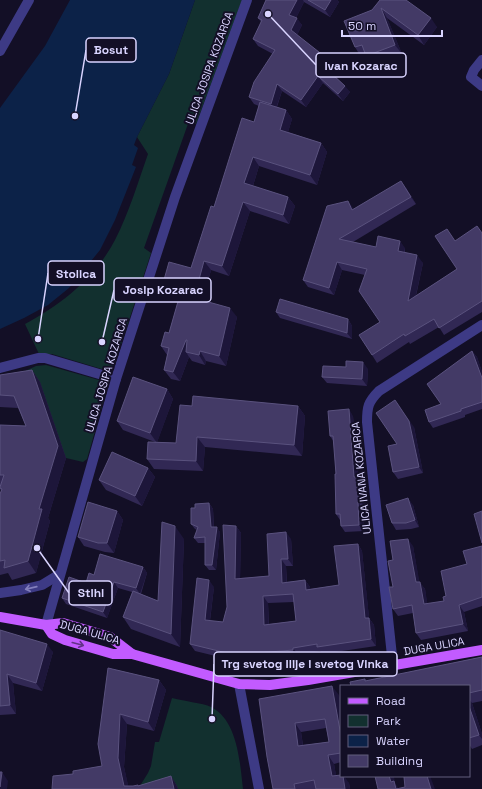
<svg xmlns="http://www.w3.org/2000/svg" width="482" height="789" font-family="'Space Grotesk',sans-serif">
<rect width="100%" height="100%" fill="#130f26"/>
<g fill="#12302f">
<path d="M195 0H242L196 124 189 121 144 248 151 253 114 366 105 370 52 354H39L25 324C62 304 95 278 115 240 129 213 138 182 148 154L137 137 169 74Z"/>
<path d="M46 365 99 380C104 382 105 384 107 389L87 459 83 462 66 458 27 384 25 371 36 366Z"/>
<path d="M172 698C182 701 203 703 211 707 238 720 240 764 243 789H138L148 773 151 766 155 742H159Z"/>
</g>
<path fill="#0c2248" d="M70 0H195L169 74 137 137 134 145 138 148 132 165 136 167 115 220 100 250 69 288 48 305 24 318 0 329V108L45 46Z"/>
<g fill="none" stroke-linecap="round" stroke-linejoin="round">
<g stroke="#3d3a85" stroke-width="10">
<path d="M0 51 29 0"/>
<path d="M482 60 474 70 471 77 482 86"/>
<path d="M0 368 38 358H45L116 379"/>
<path d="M0 593 21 590 42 585 60 574"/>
<path d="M46 625 116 379 175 197 247 0"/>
<path d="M393 665 367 422C367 407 368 402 379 391L482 325"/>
<path d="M239 684 259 789"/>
</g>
<g stroke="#c25bff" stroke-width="10">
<path d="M0 617 46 625 63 623 110 637 132 654"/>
<path d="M46 625 52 634 65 640 113 654H132L239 684 270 685 308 680 482 650"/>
</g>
</g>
<g fill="#312854" fill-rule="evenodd">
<path d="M266 0H337L339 2 330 17 304 2 296 18 302 25 297 35 324 56 328 63 325 68 350 92 343 101 323 83 306 107 282 91 277 107 286 110 292 119 288 132 321 143 327 152 317 185 259 166 253 186 288 197 295 206 289 224 250 211 229 276 211 270 203 300 237 317 226 366 206 361 205 365 192 361 189 357 180 381 171 379 164 370 167 355 161 346 169 333 179 298 169 296 162 287 191 268 214 207 254 122 259 106 254 104 249 97 273 54 258 46 253 39 261 22 258 18Z"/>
<path d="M380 0 437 27 424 45 387 18 402 54 373 65 366 55 361 57 355 47 372 10Z"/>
<path d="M406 188 416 204 353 242 376 247 405 248V253L423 263 416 296 457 269 455 241 482 233V312L444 335 439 327 410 344 409 342 377 363 372 355 380 322 365 275 342 270 334 295 308 287 303 280 353 209Z"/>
<path d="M276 312 348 319 352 326V339L280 318Z"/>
<path d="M472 351 477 357 482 372V409L465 415V417L433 428 429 422 441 404Z"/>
<path d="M346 367 368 369 367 386 327 383 322 377Z"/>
<path d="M32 370 40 382 66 458 48 518 50 521 36 573 12 580 8 573 0 575V494L1 491 0 489V425L26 426 18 408 0 407V375Z"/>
<path d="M167 389 173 399 157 442 176 443 192 406H298L305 416 302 456 205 447 203 471 154 469 147 459 155 442 123 430 117 421Z"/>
<path d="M353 416 358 477H360L365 483 366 509H363L364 531 345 532 341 526 340 520 336 514V474L334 442 330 436Z"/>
<path d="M414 427 423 473 398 479 393 472 397 444Z"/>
<path d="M148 468 155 477 142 506 106 490 99 480Z"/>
<path d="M209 503 213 509 214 527 220 532 216 570H209L205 565V543H198L194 538 197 530 195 529 191 524 195 508Z"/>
<path d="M413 505 419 527 411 529 396 530 392 523Z"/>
<path d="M117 511 123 520 114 553 105 552 84 546 78 537Z"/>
<path d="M236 526 241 533 240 578 269 576 291 539 293 566H286L287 582 305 580 310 587V589L339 585 358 544 362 551 369 618 374 625 376 646 322 654 320 651 298 655V657L240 662 195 651 190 644 214 587 210 621 223 622 227 607ZM294 602 296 621 269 624 268 603Z"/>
<path d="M184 539 180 647 131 629 123 617 132 592 118 588 107 618 66 604 62 598 86 583 94 575 143 567 147 573 141 594 158 601Z"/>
<path d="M413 546 419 582 425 589 427 604 444 601 446 596 467 564 482 546V606L464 612 468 631 421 640 416 633 413 613 398 616 393 609V560Z"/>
<path d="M0 630 53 652 42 691 13 683 16 714 0 715Z"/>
<path d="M482 657V701L472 703 482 734V745L472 749 469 744V686H351L365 679 366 681Z"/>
<path d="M108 668 159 680 166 690 154 731 127 724 124 767 128 786H139L171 776 177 786 178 789H52L73 774 102 766Z"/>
<path d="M339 695 341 709V762L334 764 336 776 349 783 350 789H273L259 699ZM326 728 329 742 303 745 301 732Z"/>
</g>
<g fill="#1d163a">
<path d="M297 0H303L304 2 294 22 289 15Z"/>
<path d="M331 0H337L339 2 330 17 325 10Z"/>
<path d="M381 8 387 18 402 54 395 45Z"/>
<path d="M297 18 302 25 296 37 291 30Z"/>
<path d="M431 18 437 27 424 45 418 35Z"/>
<path d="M324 56 328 63 324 69 319 62Z"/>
<path d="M318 76 323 83 306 107 301 100Z"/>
<path d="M277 84 282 91 275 111 271 104Z"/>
<path d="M345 86 350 92 343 101 338 94Z"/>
<path d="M286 110 292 119 286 139 280 130Z"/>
<path d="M321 143 327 152 317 185 310 175Z"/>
<path d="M253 157 259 166 251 192 244 183Z"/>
<path d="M401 181 406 188 416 204 411 197Z"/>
<path d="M288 197 295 206 289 224 283 215Z"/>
<path d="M348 201 353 208 357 218 352 210Z"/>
<path d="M243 202 250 211 229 276 222 266Z"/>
<path d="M400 241 405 248 403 259 398 251Z"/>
<path d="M417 255 423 263 413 308 408 301Z"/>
<path d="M204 261 211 270 201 308 194 298Z"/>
<path d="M337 262 342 270 334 295 329 288Z"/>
<path d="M230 308 237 317 226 366 219 356Z"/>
<path d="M348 319 352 326V339L347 333Z"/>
<path d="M186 340 192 349 186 352 189 357 180 381 173 372Z"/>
<path d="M200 351 206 361 205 365 199 355Z"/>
<path d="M472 351 477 357 482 372V378Z"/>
<path d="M363 362 368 369 367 386 362 379Z"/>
<path d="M32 370 40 382 66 458 48 518 50 521 36 573 28 561 39 509Z"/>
<path d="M167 389 173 399 157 443 150 433Z"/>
<path d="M395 400 414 427 423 473 419 467Z"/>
<path d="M298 406 305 416 302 456 294 445Z"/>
<path d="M349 409 353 416 359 483 354 477Z"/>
<path d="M197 437 205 447 203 471 196 461Z"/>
<path d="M148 468 155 477 142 506 135 496Z"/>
<path d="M360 477 365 483 366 509 361 502Z"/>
<path d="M408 498 413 505 419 527 415 520Z"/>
<path d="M358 502 363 509 364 531 359 525Z"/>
<path d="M209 503 213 509 214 532 211 527Z"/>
<path d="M117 511 123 520 114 553 107 543Z"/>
<path d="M175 526 184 539 180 647 171 634Z"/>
<path d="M236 526 241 533 240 586 235 579Z"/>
<path d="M217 527 220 532 216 570 212 565Z"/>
<path d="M286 532 291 539 293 566 288 559Z"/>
<path d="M408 539 413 546 421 590 416 582Z"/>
<path d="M358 544 362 551 370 626 365 618Z"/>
<path d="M281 559 286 566 287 590 282 583Z"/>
<path d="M143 567 147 573 140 594 136 588Z"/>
<path d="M209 580 214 587 209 627 205 620Z"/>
<path d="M305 580 310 587 311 597 306 590Z"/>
<path d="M114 582 118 588 107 618 103 612Z"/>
<path d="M420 582 425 589 429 612 424 604Z"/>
<path d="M263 596 268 603 269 632 264 625Z"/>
<path d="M459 605 464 612 468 631 463 624Z"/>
<path d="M369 618 374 625 376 646 371 639Z"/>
<path d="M47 644 53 652 42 691 36 683Z"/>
<path d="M293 648 298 655V657L293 650Z"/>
<path d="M7 674 13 683 16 714 10 705Z"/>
<path d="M159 680 166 690 154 731 148 722Z"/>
<path d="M332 686 339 695 341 709V736Z"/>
<path d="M469 699 472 703 482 734V739L479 735 469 706Z"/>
<path d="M120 714 127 724 124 767 129 789 124 786 118 758Z"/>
<path d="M295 723 301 732 304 755 298 746Z"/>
<path d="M328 755 334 764 338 785 332 776Z"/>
<path d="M2 772 8 781 7 789H0Z"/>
<path d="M171 776 177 786 178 789H174Z"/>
<path d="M343 776H344L349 783 350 789H345Z"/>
<path d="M389 776H394L395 783 399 789H396L391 782Z"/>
<path d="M427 776H430L435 789H431Z"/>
</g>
<g fill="#433a66" stroke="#5a527e" fill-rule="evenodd">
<path d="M266 0H297L289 15 297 18 291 30 324 56 319 62 345 86 338 94 318 76 301 100 277 84 271 104 249 97 254 82 275 50 253 39 262 20 258 18Z"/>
<path d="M308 0H331L325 10Z"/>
<path d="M380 0H406L431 18 418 35 381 8 395 45 366 56 362 45 355 47 344 21 372 10Z"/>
<path d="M260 102 286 110 280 130 321 143 310 175 253 157 244 183 288 197 283 215 243 202 222 266 204 261 194 298 230 308 219 356 200 351 199 355 186 352 187 340H186L173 372 164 370 169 348 161 346 165 332 169 333 181 291 162 287 169 262 191 268 211 206 214 207 242 118 254 122Z"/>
<path d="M401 181 411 197 339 239 376 247 378 236 400 241 398 251 417 255 408 301 457 269 435 236 447 229 455 241 477 226 482 233V301L439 328 434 319 405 336 404 334 372 355 359 335 380 322 359 291 367 269 337 262 329 288 303 280 327 206 348 201 352 210Z"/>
<path d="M280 299 348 319 347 333 276 312Z"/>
<path d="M472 351 482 378V402L461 409V411L429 422 425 410 441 404 427 384Z"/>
<path d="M346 361 363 362 362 379 322 377 323 366 346 367Z"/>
<path d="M32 370 58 446 39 509H42L28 561 4 568 5 560 0 561V494L2 489 0 488V487L4 475H0V425L26 426 14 396 0 395V375Z"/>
<path d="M133 377 167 389 150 433 117 421Z"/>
<path d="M193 396 298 406 294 445 197 437 196 461 147 459 148 442 176 443 180 405 192 406Z"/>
<path d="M395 400 409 421 419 467 393 472 388 446 397 444 376 413Z"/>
<path d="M349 409 354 477H360L361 502H358L359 525 341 526 340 514H336L335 474H336L333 436H330L328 411Z"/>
<path d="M112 452 148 468 135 496 99 480Z"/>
<path d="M408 498 415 520 406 523H392L386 505Z"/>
<path d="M88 502 117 511 107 543H98L78 537Z"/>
<path d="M209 503 211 527H217L212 565H205V537L194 538 198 527 191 524V508H195V504Z"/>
<path d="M482 511V543L474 514Z"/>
<path d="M162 522 175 526 171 634 123 617 133 591 158 601Z"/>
<path d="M223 525 236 526 235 579 269 576 267 534 286 532 288 559H281L282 583 305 580 306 590 339 585 334 546 358 544 365 618H369L371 639 317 647V644L293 648V650L235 655 190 644 197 578 209 580 205 620 223 622 227 607ZM293 594 296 621 264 625 263 596Z"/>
<path d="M408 539 416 582H420L424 604 444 601 443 597 446 596 441 571 467 564 463 551 482 546V597L459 605 463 624 416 633 412 605 393 609 389 587H393L388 561 393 560 390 541Z"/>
<path d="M100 554 143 567 136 588 114 582 103 612 62 598 69 577 86 583 89 573 94 575Z"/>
<path d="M0 630 47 644 36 683 7 674 10 705 0 706Z"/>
<path d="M482 657V690L469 693V686H351L350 682 365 679V681Z"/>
<path d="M108 668 159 680 148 722 120 714 118 758 124 786H133L138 785V786L171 776 174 789H52L53 776 73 774V771L102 766 98 744Z"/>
<path d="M332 686 341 736V753L328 755 332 776 341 775V776H343L345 789H316L314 780 294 784 295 789H273L267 757 259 699ZM325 719 329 742 298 746 295 723Z"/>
<path d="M469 706 479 735 469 738Z"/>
<path d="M0 772H2L0 787Z"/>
<path d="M375 776H389L391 782 394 781 396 789 405 787 404 777 406 776H427L431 789H378Z"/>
</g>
<defs><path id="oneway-shaft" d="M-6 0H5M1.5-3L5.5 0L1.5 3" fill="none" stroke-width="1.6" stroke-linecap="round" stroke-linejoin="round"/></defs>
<use stroke="#837fbc" href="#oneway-shaft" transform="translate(31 588) rotate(167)"/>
<use stroke="#623188" href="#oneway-shaft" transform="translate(78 644) rotate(15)"/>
<g text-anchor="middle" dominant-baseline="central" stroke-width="4" stroke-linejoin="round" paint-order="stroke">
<g font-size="11" fill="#d9d4ff" stroke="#130f26">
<text transform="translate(209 68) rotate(-70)">ULICA JOSIPA KOZARCA</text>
<text transform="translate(106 375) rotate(-73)">ULICA JOSIPA KOZARCA</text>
<text transform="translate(361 478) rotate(-96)">ULICA IVANA KOZARCA</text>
<text transform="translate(90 632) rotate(16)">DUGA ULICA</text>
<text transform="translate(434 646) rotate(-10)">DUGA ULICA</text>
</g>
</g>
<path fill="none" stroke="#d9d4ff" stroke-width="1.5" d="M75 116L86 50M268 14L316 65M38 339L48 273M102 342L114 290M37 548L69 593M212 719L214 664"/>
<g fill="#d9d4ff" stroke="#130f26" stroke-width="1.5">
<circle cx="75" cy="116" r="4"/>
<circle cx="268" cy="14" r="4"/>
<circle cx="38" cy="339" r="4"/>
<circle cx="102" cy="342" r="4"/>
<circle cx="37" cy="548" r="4"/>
<circle cx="212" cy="719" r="4"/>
</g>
<g fill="#130f26" stroke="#d9d4ff" stroke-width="1.5">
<rect x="86" y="38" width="50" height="24" rx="4"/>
<rect x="316" y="53" width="90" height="24" rx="4"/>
<rect x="48" y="261" width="56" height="24" rx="4"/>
<rect x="114" y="278" width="97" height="24" rx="4"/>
<rect x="69" y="581" width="43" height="24" rx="4"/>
<rect x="214" y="652" width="183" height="24" rx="4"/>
</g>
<g font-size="12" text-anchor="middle" font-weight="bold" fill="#d9d4ff">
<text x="111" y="54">Bosut</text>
<text x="361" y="70">Ivan Kozarac</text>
<text x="76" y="278">Stolica</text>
<text x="163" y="294">Josip Kozarac</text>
<text x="91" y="597">Stihl</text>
<text x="305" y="668">Trg svetog Ilije i svetog Vinka</text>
</g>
<rect x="340" y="685" width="130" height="92" fill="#130f26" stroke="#625e7d"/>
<rect x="348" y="698" width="20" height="6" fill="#c25bff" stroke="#625e7d"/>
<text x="376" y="705" font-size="12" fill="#d9d4ff">Road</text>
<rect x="348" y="715" width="20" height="12" fill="#12302f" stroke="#625e7d"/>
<text x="376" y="725" font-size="12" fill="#d9d4ff">Park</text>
<rect x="348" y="735" width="20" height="12" fill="#0c2248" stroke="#625e7d"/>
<text x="376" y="745" font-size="12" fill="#d9d4ff">Water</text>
<rect x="348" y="755" width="20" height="12" fill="#433a66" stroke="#625e7d"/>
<text x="376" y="765" font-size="12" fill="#d9d4ff">Building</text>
<path d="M342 30v6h100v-6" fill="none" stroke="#d9d4ff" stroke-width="2"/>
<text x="348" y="30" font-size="12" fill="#d9d4ff" stroke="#130f26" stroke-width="3" paint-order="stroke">50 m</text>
</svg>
